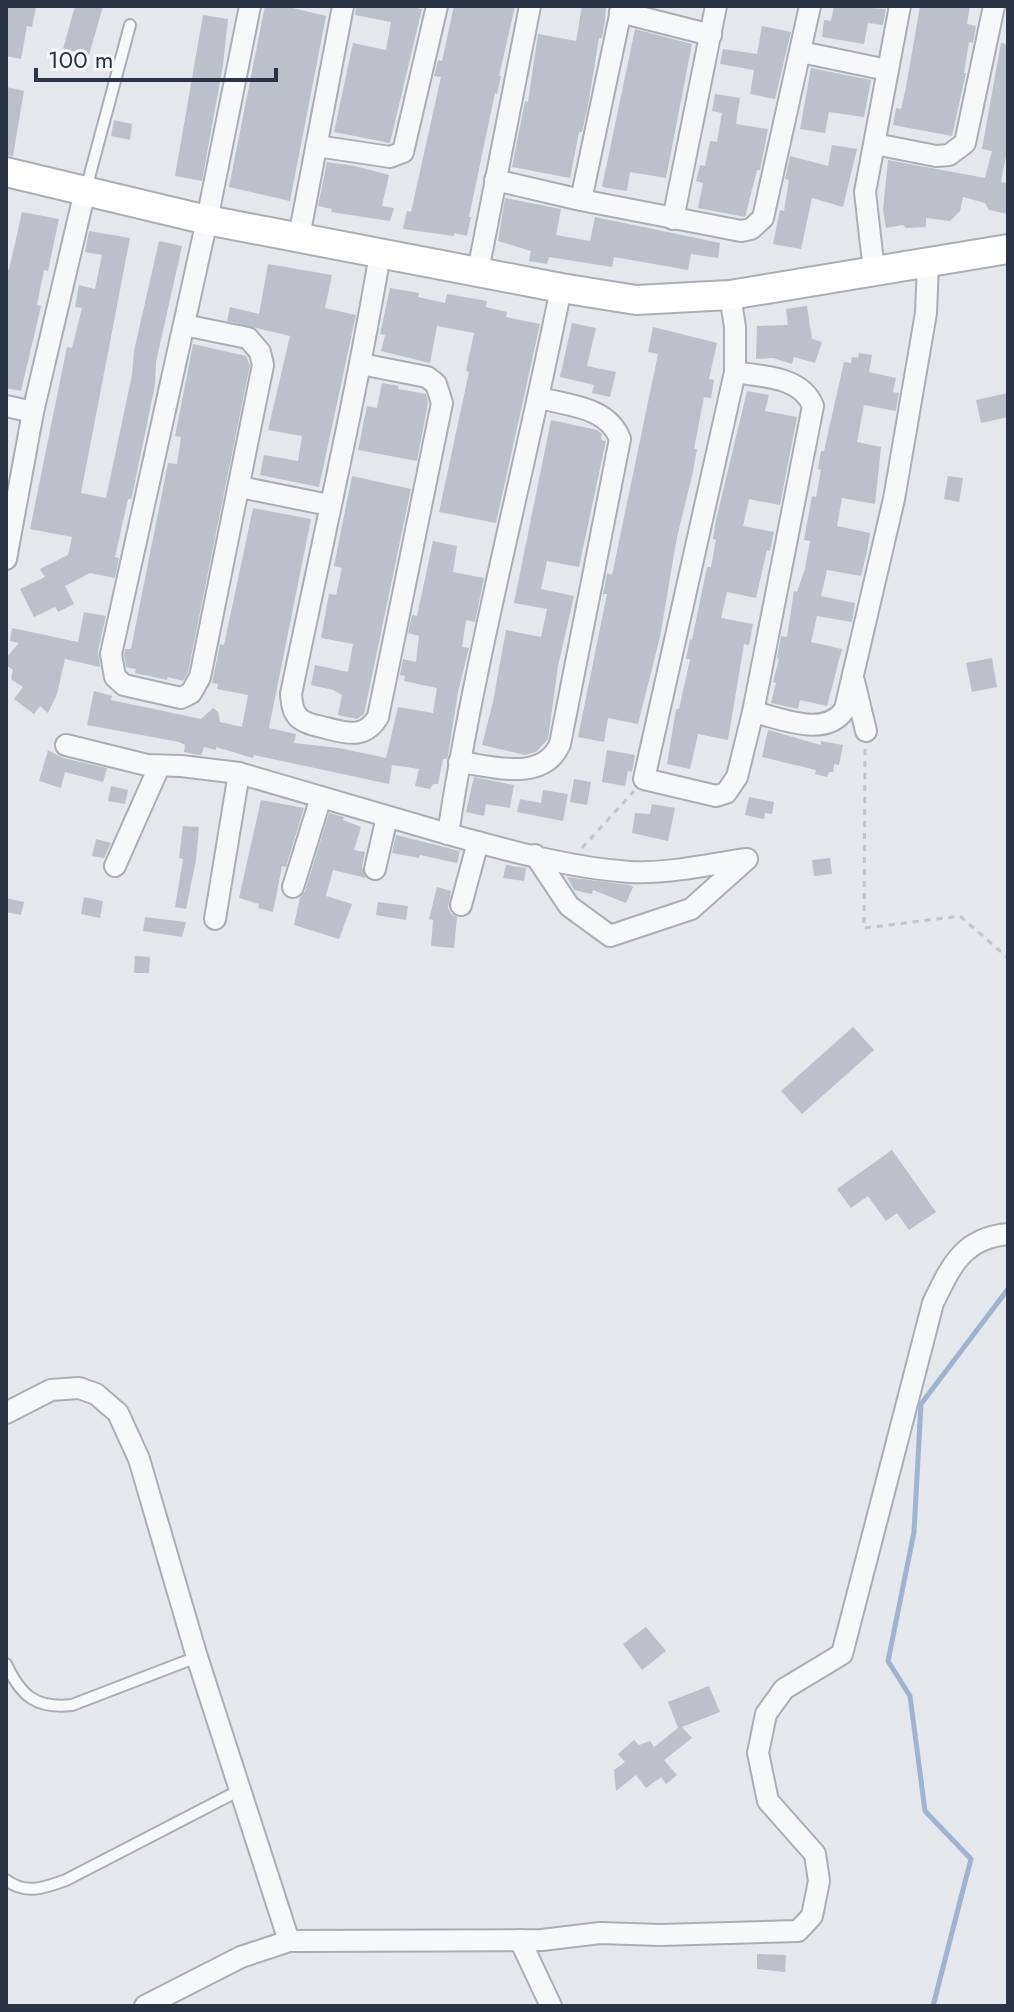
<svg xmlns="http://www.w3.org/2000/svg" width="1014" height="2012" font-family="Jost,sans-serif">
<rect width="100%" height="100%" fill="#e4e7ec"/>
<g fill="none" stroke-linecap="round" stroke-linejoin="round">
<path stroke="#9fb4cc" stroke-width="5" d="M933 2006 971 1859 925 1811 910 1696 888 1661 914 1532 921 1404 1008 1289"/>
</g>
<g fill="#bbc0ca">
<path d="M6 6H36L32 27 27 26 21 59 6 56Z"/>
<path d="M75 6H103L89 55 63 49Z"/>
<path d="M265 6H284L326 16 290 201 229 187Z"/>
<path d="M356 6H407L422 9 390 143 334 132 353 43 386 50 391 22 355 15Z"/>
<path d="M454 6H515L499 76H501L497 94 495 93 469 217H471L467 236 454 233V236L403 229 407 211 411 212 441 77 434 76 438 60 442 61Z"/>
<path d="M582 6H606L605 21 602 38H599L588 106 582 132H579L570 178 512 167 525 101 528 102 538 34 576 41Z"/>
<path d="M834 6 886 9 883 25 868 23 864 44 822 37 824 20 831 21Z"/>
<path d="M920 6H970L967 24 976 26 973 43 969 42 964 73H966L952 136 893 125 896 108 901 109 906 87Z"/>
<path d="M203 15 228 19 223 65 202 181 175 176Z"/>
<path d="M762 26 791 32 775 99 750 94 754 70 720 64 723 49 757 54Z"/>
<path d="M635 29 692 44 666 178 630 172 627 191 602 187Z"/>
<path d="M1001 43 1008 44V146L1001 182 1008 183V214L989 210 985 203 963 197 960 211 950 221 926 218V227L906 228 903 225 886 228 883 210 888 160 985 178 992 151 982 149Z"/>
<path d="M811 68 871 80 864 117 829 112 825 133 800 129Z"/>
<path d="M6 87 24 91 13 156 6 155Z"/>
<path d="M715 94 740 98 736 124 768 129 760 170H757L745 217 698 208 703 183 696 181 700 165 705 166 710 141 717 142 722 113 712 111Z"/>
<path d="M114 120 132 124 130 140 111 136Z"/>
<path d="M832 145 857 149 843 207 812 198 801 249 773 244 780 210 784 211 789 180 785 179 790 156 828 166Z"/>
<path d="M327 162 355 166 389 175 382 206 394 208 390 221 331 212 332 209 318 206Z"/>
<path d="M505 198 561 209 556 235 590 241 595 217 720 243 718 258 691 254 688 270 614 257 612 267 549 257 547 264 529 261 531 251 498 241Z"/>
<path d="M22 212 59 219 48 271 44 270 37 305 41 306 21 391 6 388V269L9 270Z"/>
<path d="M89 231 130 238 81 493 106 498 132 375 134 351 159 241 182 246 156 362 155 385 134 487 131 499H128L115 557 119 558 115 578 90 573 65 586 74 604 58 612 55 607 34 617 20 589 45 577 40 569 68 555 72 537 30 529 67 347 72 348 82 308 75 307 79 285 95 289 102 255 85 252Z"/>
<path d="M268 264 332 275 325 308 356 315 319 487 260 475 264 455 298 461 302 436 268 430 290 336 227 321 230 307 259 314Z"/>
<path d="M390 288 419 293 418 297 445 303 447 294 487 301 486 307 507 312 506 317 540 324 496 523 439 512 469 372 466 371 474 333 437 326 430 363 381 351 385 335 380 334Z"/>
<path d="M807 306 812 339 822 342 815 363 794 357 792 364 773 358 756 359 757 326 788 325 786 309Z"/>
<path d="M572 323 596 328 587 366 616 372 610 397 592 393 594 385 560 377Z"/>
<path d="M653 327 717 343 709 379 714 380 711 398 704 397 694 449H697L693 472 677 537 660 637 638 724 608 718 604 742 578 737 607 594H603L607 573 612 575 658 354 648 352Z"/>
<path d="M193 344 246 356 250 365 188 672 183 681 168 677 167 680 135 673 136 669 126 667 124 654 125 649H131L168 463 177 464 181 437 175 436Z"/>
<path d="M859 353 872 355 869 372 896 378 893 392 899 393 897 404 896 411 864 405 857 442 881 447 875 504 842 498 837 526 870 533 867 551 861 576 827 570 821 596 855 603 852 622 817 616 811 642 842 649 827 706 800 700 798 709 771 703 776 683 773 682 779 659 777 658 781 636 787 637 794 591 797 592 805 569 810 541 804 540 812 496 816 497 821 470 818 469 821 451H824L844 362 851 363 852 357 858 358Z"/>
<path d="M382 383 399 386 398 389 426 394 428 403 417 461 358 450 367 406 377 408Z"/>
<path d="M747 391 769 395 765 411 797 417 780 505 749 499 743 526 774 532 770 551 767 550 756 598 727 592 721 618 753 624 749 645 744 644 728 740 698 734 690 769 667 764 676 709H679L690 659H686L690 639 692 640 707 567H711L716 540 713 539 716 520Z"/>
<path d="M1008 393V417L981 423 976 400Z"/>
<path d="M551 420 597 430 602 434 601 440 606 441 579 567 547 561 541 589 574 596 558 666 548 739 536 752 525 755 482 745 493 702 506 630 541 637 547 609 514 603Z"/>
<path d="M352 476 411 489 364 714 357 719 338 715 342 695 333 690 311 685 315 665 348 672 353 644 321 638 329 594 336 595 342 568 334 566Z"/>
<path d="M948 476 963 478 959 502 944 499Z"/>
<path d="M253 508 311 519 269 728 296 734 294 743 339 748 386 758 398 707 433 713 437 688 404 681 405 676 400 675 403 659 416 662 419 636 408 633 412 615 417 616 433 541 457 546 453 572 484 578 475 622 466 620 462 647 469 648 458 692 448 756 446 759H443L438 784H433L430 789 415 786 419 769 392 765 389 784 254 755 253 758 216 747V750L204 747 201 755 193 754 184 752 185 745 179 742 87 725 94 691 112 696 111 700 201 719 213 708 218 712 220 722 242 727 248 695 217 689 218 684 212 683 220 644 224 645Z"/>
<path d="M84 612 106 616 98 651 100 667 65 659 57 694 48 713 40 706 34 714 14 699 23 687 11 679 13 670 6 665V658L19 643 10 641 12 628 78 642Z"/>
<path d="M992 658 997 687 972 692 966 663Z"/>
<path d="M768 730 821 745V741L843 745 839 765 834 764 833 772H829L827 777 815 774 816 770 762 757Z"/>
<path d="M48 750 63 758 107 768 103 782 65 772 61 788 39 781Z"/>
<path d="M607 750 635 755 632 772 628 771 625 786 602 782Z"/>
<path d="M474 777 514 785 510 808 486 804 484 816 466 812Z"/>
<path d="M574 779 591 782 587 805 570 802Z"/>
<path d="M111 786 128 790 125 804 108 801Z"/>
<path d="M543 790 568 794 563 821 517 812 520 799 541 803Z"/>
<path d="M749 797 774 802 772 814 765 813 764 819 745 815Z"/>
<path d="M261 800 304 808 286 867 282 866 273 912 258 908 259 904 239 898Z"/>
<path d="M652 804 675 808 668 841 632 833 635 813 650 814Z"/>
<path d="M329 813 344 817 343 820 361 827 354 850 365 852 362 867 366 878 333 870 326 896 352 904 339 939 294 925 300 898 305 891Z"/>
<path d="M183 826 199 827 196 860 186 909 175 907 183 859 179 858Z"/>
<path d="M396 835 460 851 457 863 420 855 419 858 392 853Z"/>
<path d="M96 839 111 843 104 858 92 856Z"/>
<path d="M830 858 832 874 814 876 812 860Z"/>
<path d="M506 865 526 868 524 881 503 878Z"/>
<path d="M567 877 629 885 633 887 626 903 593 890 592 894 574 890Z"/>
<path d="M437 887 451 891 448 908 451 914 457 917 454 948 431 946 433 920 429 919Z"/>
<path d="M84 897 103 901 100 918 81 914Z"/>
<path d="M6 898 24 902 21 915 6 912Z"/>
<path d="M378 902 408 906 406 920 376 915Z"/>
<path d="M145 917 186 922 182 937 143 931Z"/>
<path d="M135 956 150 957 149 973H134Z"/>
<path d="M853 1027 874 1050 802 1114 781 1091Z"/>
<path d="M892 1150 936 1212 909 1230 897 1213 886 1221 868 1196 851 1208 837 1189Z"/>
<path d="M646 1627 666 1651 642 1670 623 1644Z"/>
<path d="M709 1686 720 1712 682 1727 692 1738 664 1760 677 1775 666 1784 661 1777 646 1788 636 1775 616 1791 614 1770 625 1762 618 1754 634 1740 639 1745 650 1741 654 1747 678 1728 668 1702Z"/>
<path d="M757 1954 786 1955 785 1972 757 1969Z"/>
</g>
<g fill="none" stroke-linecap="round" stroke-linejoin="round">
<defs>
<g id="lane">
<path d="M86 189 130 25"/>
<path d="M6 1664C21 1696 36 1709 72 1705L197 1657"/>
<path d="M6 1880C26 1895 44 1888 66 1880L240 1790"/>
</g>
<g id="street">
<path d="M620 12 711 35"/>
<path d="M801 52 887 70"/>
<path d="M875 144 936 156 949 155 965 143 994 6"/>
<path d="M317 146 390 157 403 152 437 6"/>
<path d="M495 180 581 200 741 231 751 229 763 218 810 6"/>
<path d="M581 200 622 6"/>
<path d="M673 219 716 6"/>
<path d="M299 237 343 6"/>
<path d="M478 271 530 6"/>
<path d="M874 271 865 192 900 6"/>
<path d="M730 295 735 327V372L644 779 716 796 726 793 737 777 753 712 813 406C801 376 763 377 735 372"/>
<path d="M184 325 248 338 260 352 263 365 200 677 191 693 181 698 124 685 115 677 111 654 207 220 250 6"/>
<path d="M361 364 427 377 436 384 442 403 378 717C364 740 345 733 322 727 314 725 306 724 299 718 292 711 292 703 291 694 321 548 355 402 380 254"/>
<path d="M6 406 33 412"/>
<path d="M240 487 329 505"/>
<path d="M6 559 33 412 85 191"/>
<path d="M854 681 866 731"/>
<path d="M753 712C781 718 826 739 845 709L894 499 926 313 928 263"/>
<path d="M66 745 147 765 181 766 239 773 448 834C507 850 569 868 630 872 669 874 709 864 747 859L691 909 610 936 569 906 535 855"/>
<path d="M459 762C492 766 543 783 560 744L620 439C608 407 570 406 540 398"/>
<path d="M448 834C476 650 525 470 561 288"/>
<path d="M115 866 159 767"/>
<path d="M375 869 387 817"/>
<path d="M293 887 321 797"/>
<path d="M461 905 478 842"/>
<path d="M215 919 239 773"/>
<path d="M6 1413 51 1390 79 1388 96 1394 118 1413 139 1459 197 1657 289 1941"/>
<path d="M520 1940 551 2006"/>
<path d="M145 2006 241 1957 289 1941 542 1940 600 1933 660 1935 798 1931 812 1916 819 1881 815 1854 768 1801 758 1753 766 1714 784 1689 842 1654 933 1303C951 1266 963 1238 1008 1234"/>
</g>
<path id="secondary" d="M6 172 207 220 561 288 636 300 730 295 1008 249"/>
</defs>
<use href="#lane" stroke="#a9aeb7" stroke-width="14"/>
<use href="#street" stroke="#a9aeb7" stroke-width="24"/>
<use href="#secondary" stroke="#a9aeb7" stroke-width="32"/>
<g stroke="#c2c5cb" stroke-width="3" stroke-dasharray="6 6" stroke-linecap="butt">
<path d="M865 749 864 928 960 916 1008 958"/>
<path d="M582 848 634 791"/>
</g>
<use href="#lane" stroke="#f7f8fa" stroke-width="10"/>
<use href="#street" stroke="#f7f8fa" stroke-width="20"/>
<use href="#secondary" stroke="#fff" stroke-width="28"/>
</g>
<rect width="1014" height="2012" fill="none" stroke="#2b3445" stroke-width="16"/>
<path d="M36 68v12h240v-12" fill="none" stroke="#2b3445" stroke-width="4"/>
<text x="48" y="68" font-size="24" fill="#2b3445" stroke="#f4f6f9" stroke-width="6" paint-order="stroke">100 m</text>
</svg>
